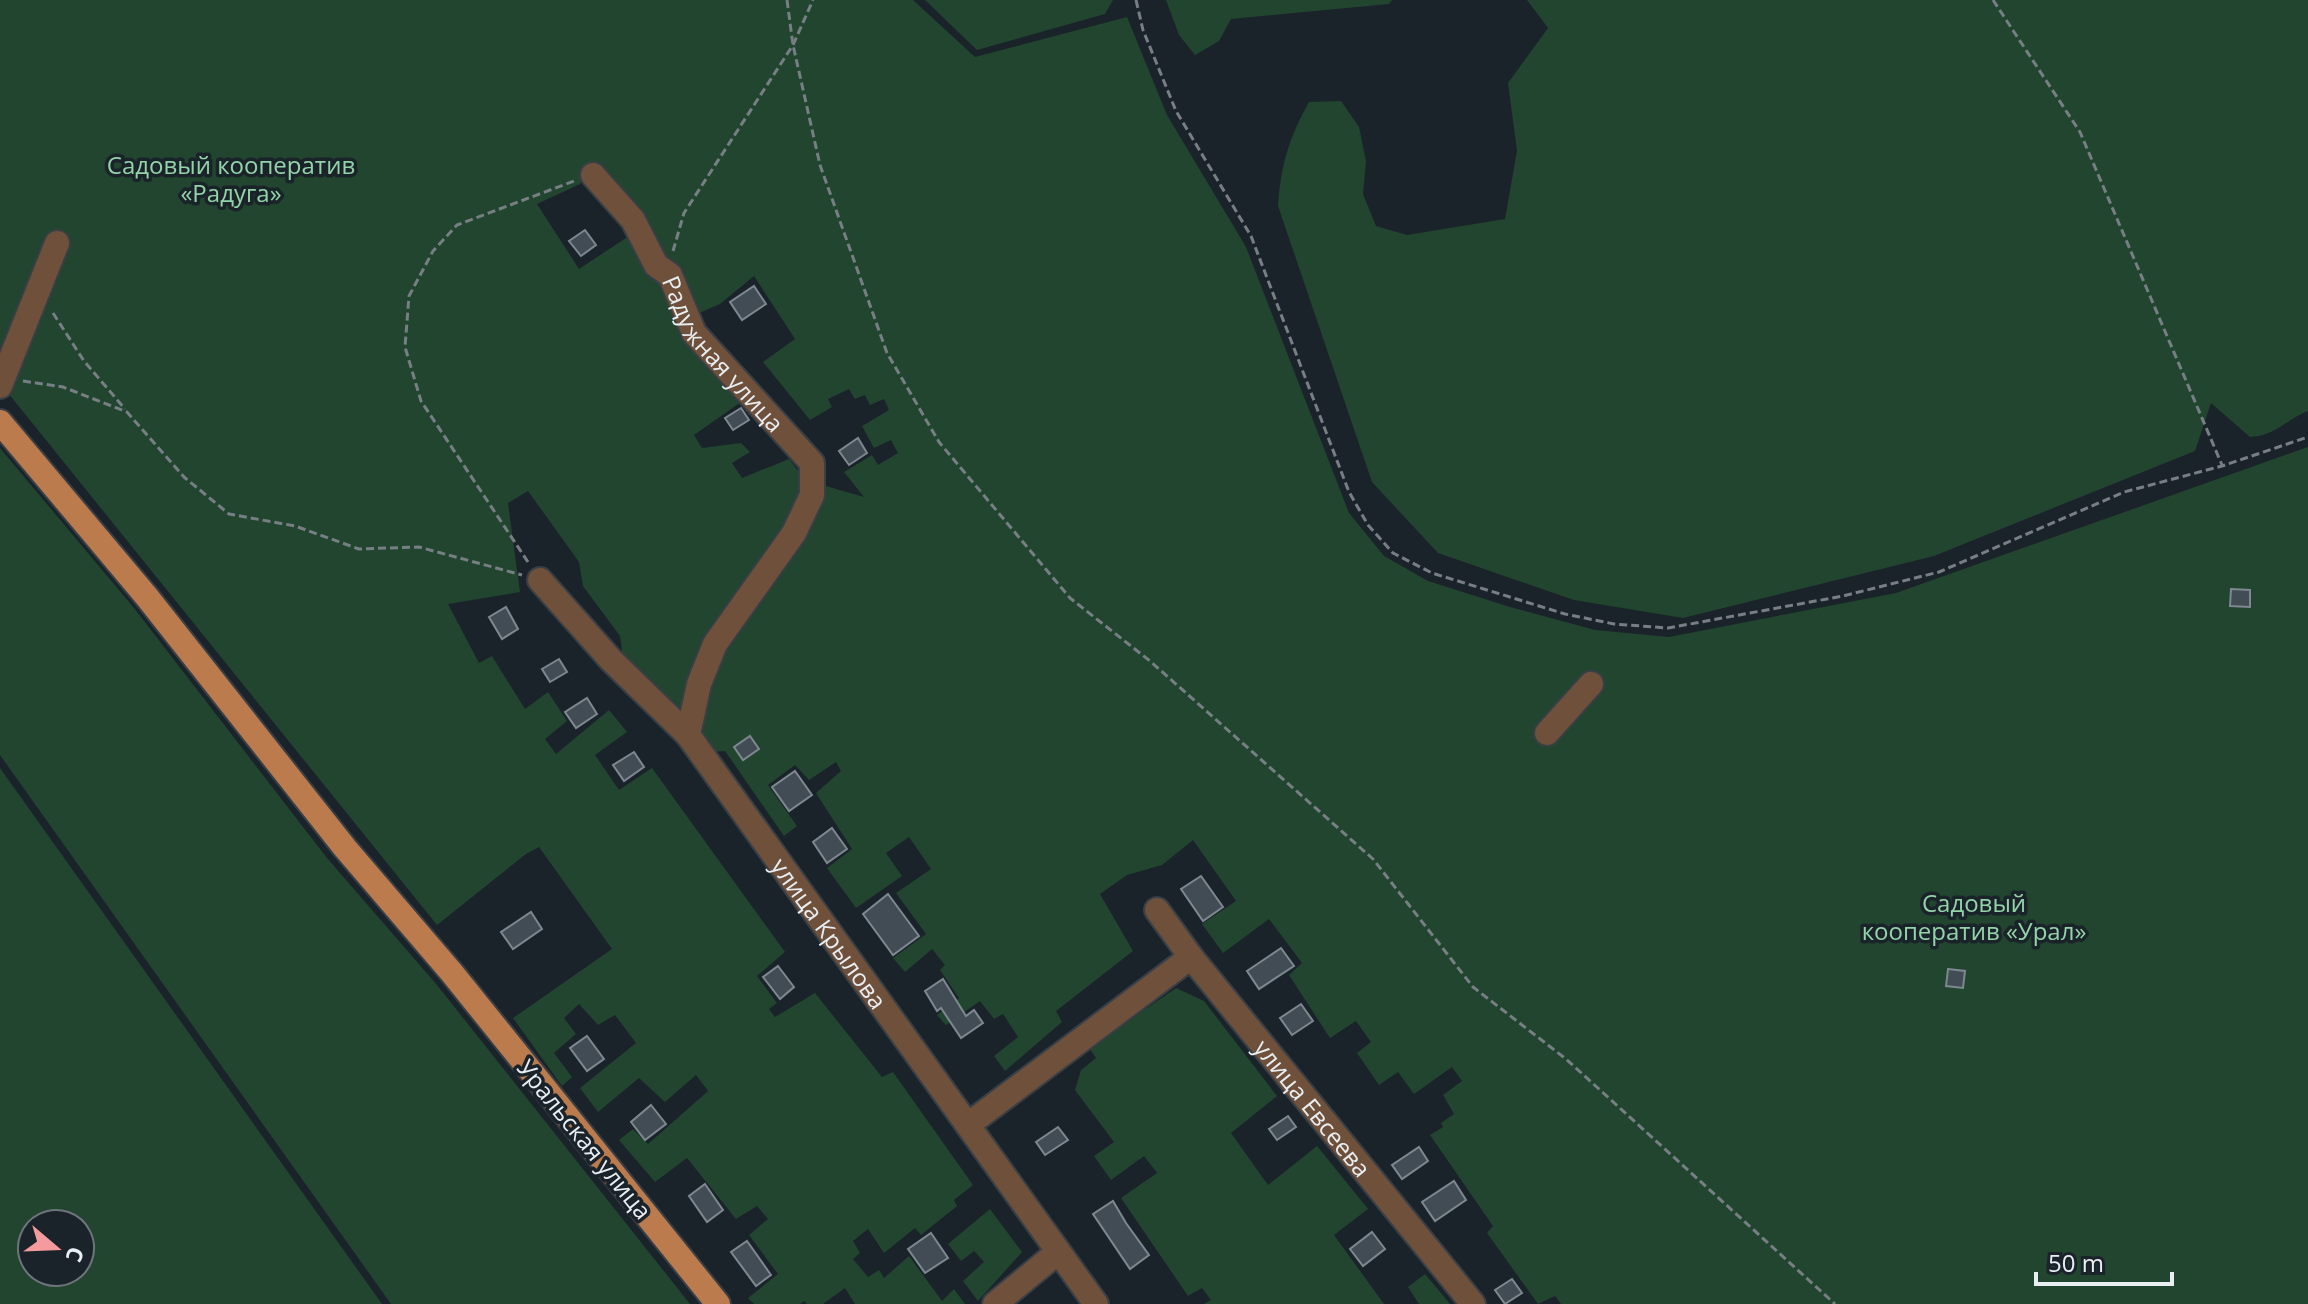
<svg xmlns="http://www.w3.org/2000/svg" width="2308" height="1304" font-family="'Open Sans',sans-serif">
<rect width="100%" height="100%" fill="#1b232a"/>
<g fill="#21452f" fill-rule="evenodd">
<path d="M0 0H913L975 57 1127 17 1167 115 1246 247 1349 513 1384 556 1428 581 1510 607 1595 630 1669 637 1896 593 2308 447V1304H1561L1555 1296 1538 1304 1487 1233 1493 1226 1430 1135 1443 1127 1441 1123 1454 1114 1443 1095 1462 1081 1452 1067 1414 1094 1398 1072 1379 1085 1357 1053 1371 1042 1356 1021 1330 1038 1289 975 1302 963 1269 919 1223 953 1202 924 1236 901 1193 840 1162 865 1127 875 1100 894 1133 951 1056 1011 1062 1022 1005 1071 994 1056 1018 1037 1003 1014 994 1019 980 1001 946 1025 937 1015 959 998 940 970 945 965 932 949 905 972 893 958 926 934 896 893 931 869 909 837 886 853 902 876 856 908 827 868 852 849 816 793 841 771 836 762 809 780 795 765 768 785 797 826 784 836 725 751 711 752 623 658 620 636 583 586 579 562 528 491 508 503 520 592 448 604 479 663 492 656 525 709 548 692 567 721 545 739 556 754 609 710 627 732 595 755 619 790 652 768 785 952 757 976 777 1003 769 1009 775 1017 815 993 882 1077 893 1072 973 1185 954 1200 957 1206 921 1235 915 1228 884 1253 868 1229 853 1241 860 1253 853 1259 868 1277 879 1270 884 1278 909 1256 942 1301 954 1289 965 1304H855L845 1288 823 1304H807L804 1301 800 1304H754L748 1298 778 1274 749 1235 768 1219 757 1206 736 1219 687 1158 655 1182 619 1140 633 1129 648 1144 708 1091 696 1075 665 1102 639 1078 598 1112 580 1088 636 1043 615 1015 598 1025 579 1004 564 1018 576 1034 554 1053 572 1077 562 1086 513 1018 612 949 539 847 526 854 437 925 0 383ZM590 168 662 257 678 271 699 313 720 304 754 276 795 339 763 362 810 420 832 407 828 399 849 389 855 399 865 395 870 405 884 399 889 410 862 426 874 448 891 440 898 453 878 465 872 455 844 472 864 497 805 480 789 459 742 478 732 463 750 452 741 443 702 448 694 435 744 400 664 281 629 236 579 269 537 204 580 184Z"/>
<path d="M925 0H1113L1105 14 977 50Z"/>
<path d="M1166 0H1392L1389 4 1231 19 1219 41 1195 55 1179 35Z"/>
<path d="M1527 0H2308V411C2285 420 2276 436 2250 437L2211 403 2195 451 1934 556 1683 618 1574 600 1438 553 1372 482 1278 206C1281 164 1289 138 1309 102L1341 101 1359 127 1366 161 1363 194 1376 226 1407 235 1505 219 1517 151 1508 83 1548 28Z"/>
<path d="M0 448 134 608 327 858 437 985 690 1304H391L0 755Z"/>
<path d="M0 768 382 1304H0ZM80 1224V1272H32V1224Z"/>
<path d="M1176 988 1204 1001 1277 1096 1231 1133 1268 1185 1317 1146 1368 1209 1334 1235 1384 1304H1204L1211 1300 1202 1288 1188 1296 1121 1198 1157 1173 1144 1156 1111 1180 1094 1156 1114 1142 1075 1090 1081 1070 1096 1058 1089 1048Z"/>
<path d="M990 1209 1022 1252 978 1301 963 1281 984 1262 974 1251 961 1261 948 1244Z"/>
<path d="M1425 1274 1450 1304H1419L1408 1287Z"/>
</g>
<g fill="#424c54" stroke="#7d8890" stroke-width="2">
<path d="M585 230 596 245 581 256 569 241Z"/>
<path d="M754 286 766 304 742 320 730 302Z"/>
<path d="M741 408 749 420 733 430 725 418Z"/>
<path d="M858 438 867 453 849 465 839 451Z"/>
<path d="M2231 589 2250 590V607L2230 606Z"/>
<path d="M506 607 518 629 502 639 489 617Z"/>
<path d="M559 659 567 672 550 682 542 669Z"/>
<path d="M587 698 597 714 576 728 565 712Z"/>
<path d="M750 736 759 749 743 760 734 747Z"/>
<path d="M634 752 644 767 624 781 613 765Z"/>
<path d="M795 771 812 795 789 811 772 787Z"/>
<path d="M832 828 847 849 827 863 813 842Z"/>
<path d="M1201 876 1223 907 1203 921 1181 889Z"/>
<path d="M888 894 919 936 893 955 863 914Z"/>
<path d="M531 912 542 929 513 949 501 932Z"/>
<path d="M1281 948 1294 966 1259 989 1247 971Z"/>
<path d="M778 966 794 987 780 999 763 977Z"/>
<path d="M1948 969 1965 971 1963 988 1946 986Z"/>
<path d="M943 979 966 1016 974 1010 983 1023 961 1038 941 1008 937 1011 925 991Z"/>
<path d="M1301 1004 1313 1021 1292 1035 1280 1018Z"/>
<path d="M587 1036 604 1059 587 1071 570 1048Z"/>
<path d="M651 1105 666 1124 645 1140 631 1122Z"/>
<path d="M1288 1116 1296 1127 1277 1140 1269 1129Z"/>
<path d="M1058 1127 1068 1140 1045 1155 1036 1142Z"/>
<path d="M1419 1147 1428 1161 1402 1179 1392 1165Z"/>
<path d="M1454 1181 1466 1200 1435 1221 1422 1202Z"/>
<path d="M705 1184 723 1210 707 1222 689 1196Z"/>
<path d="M1113 1201 1126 1223 1149 1255 1130 1269 1093 1214Z"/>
<path d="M1372 1232 1385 1249 1363 1266 1350 1249Z"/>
<path d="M931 1233 948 1258 925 1273 908 1249Z"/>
<path d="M747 1241 771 1275 756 1286 731 1252Z"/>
<path d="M1512 1279 1522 1293 1505 1304 1495 1290Z"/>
</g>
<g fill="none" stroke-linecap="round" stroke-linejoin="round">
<defs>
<g id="minor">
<path id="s1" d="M593 175 633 220 656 265 670 275 694 333 812 463V495L794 533 715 644 699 684 688 735"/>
<path d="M0 386 57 243"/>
<path id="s2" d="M540 580 611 660 688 735 1096 1304"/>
<path d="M1547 733 1591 684"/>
<path id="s3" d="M1157 910 1191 957 1473 1304"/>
<path d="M969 1124 1191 957"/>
<path d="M995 1304 1058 1252"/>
</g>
<path id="major" d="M0 422 147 597 345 848 452 973 718 1304"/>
</defs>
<use href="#minor" stroke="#383f46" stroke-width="28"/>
<use href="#major" stroke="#383f46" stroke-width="28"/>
<g stroke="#777e84" stroke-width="3" stroke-dasharray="8 4" stroke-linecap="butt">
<path d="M787 0 793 45 820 165 887 353 939 442 1070 598 1150 661 1373 859 1473 987 1566 1059 1835 1304"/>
<path d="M1136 0 1143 30 1176 111 1251 236 1349 492 1368 525 1393 553 1432 573 1565 614 1614 624 1668 628 1843 596 1939 572 2124 492 2222 466 2308 437"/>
<path d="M1993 0 2080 132 2222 465"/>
<path d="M673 251 684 213 793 45 813 0"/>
<path d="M53 313 84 361 125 409"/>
<path d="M23 381 63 387 127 412 184 477 229 514 295 526 359 549 419 547 522 575"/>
<path d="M528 562 421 401 405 347 409 296 433 251 457 225 574 181"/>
</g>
<use href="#minor" stroke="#6f503a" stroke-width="24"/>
<use href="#major" stroke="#bc7b4d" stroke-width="24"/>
</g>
<g text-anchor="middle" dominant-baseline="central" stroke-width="7" stroke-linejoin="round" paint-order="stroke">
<g font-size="24" fill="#92d3a7" stroke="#1b232a">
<text x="231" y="164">Садовый кооператив<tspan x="231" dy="28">«Радуга»</tspan></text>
<text x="1974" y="902">Садовый<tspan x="1974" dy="28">кооператив «Урал»</tspan></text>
</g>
<g font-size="24" fill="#e8eef2" stroke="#1b232a">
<text stroke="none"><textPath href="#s1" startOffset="224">Радужная улица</textPath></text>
<text stroke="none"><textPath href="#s2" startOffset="458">улица Крылова</textPath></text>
<text stroke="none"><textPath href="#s3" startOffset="252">улица Евсеева</textPath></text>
<text transform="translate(585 1139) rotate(51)">Уральская улица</text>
</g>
</g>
<g transform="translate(56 1248) rotate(109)"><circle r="38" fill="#1b232a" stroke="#6d747a" stroke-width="2"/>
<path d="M0-6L14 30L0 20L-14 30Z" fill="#f59b9d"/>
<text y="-12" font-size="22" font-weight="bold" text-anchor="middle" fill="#e8eef2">С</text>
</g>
<path d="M2036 1272v12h136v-12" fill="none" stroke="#e8eef2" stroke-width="4"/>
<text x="2048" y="1272" font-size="24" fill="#e8eef2" stroke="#1b232a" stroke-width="6" paint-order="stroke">50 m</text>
</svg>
